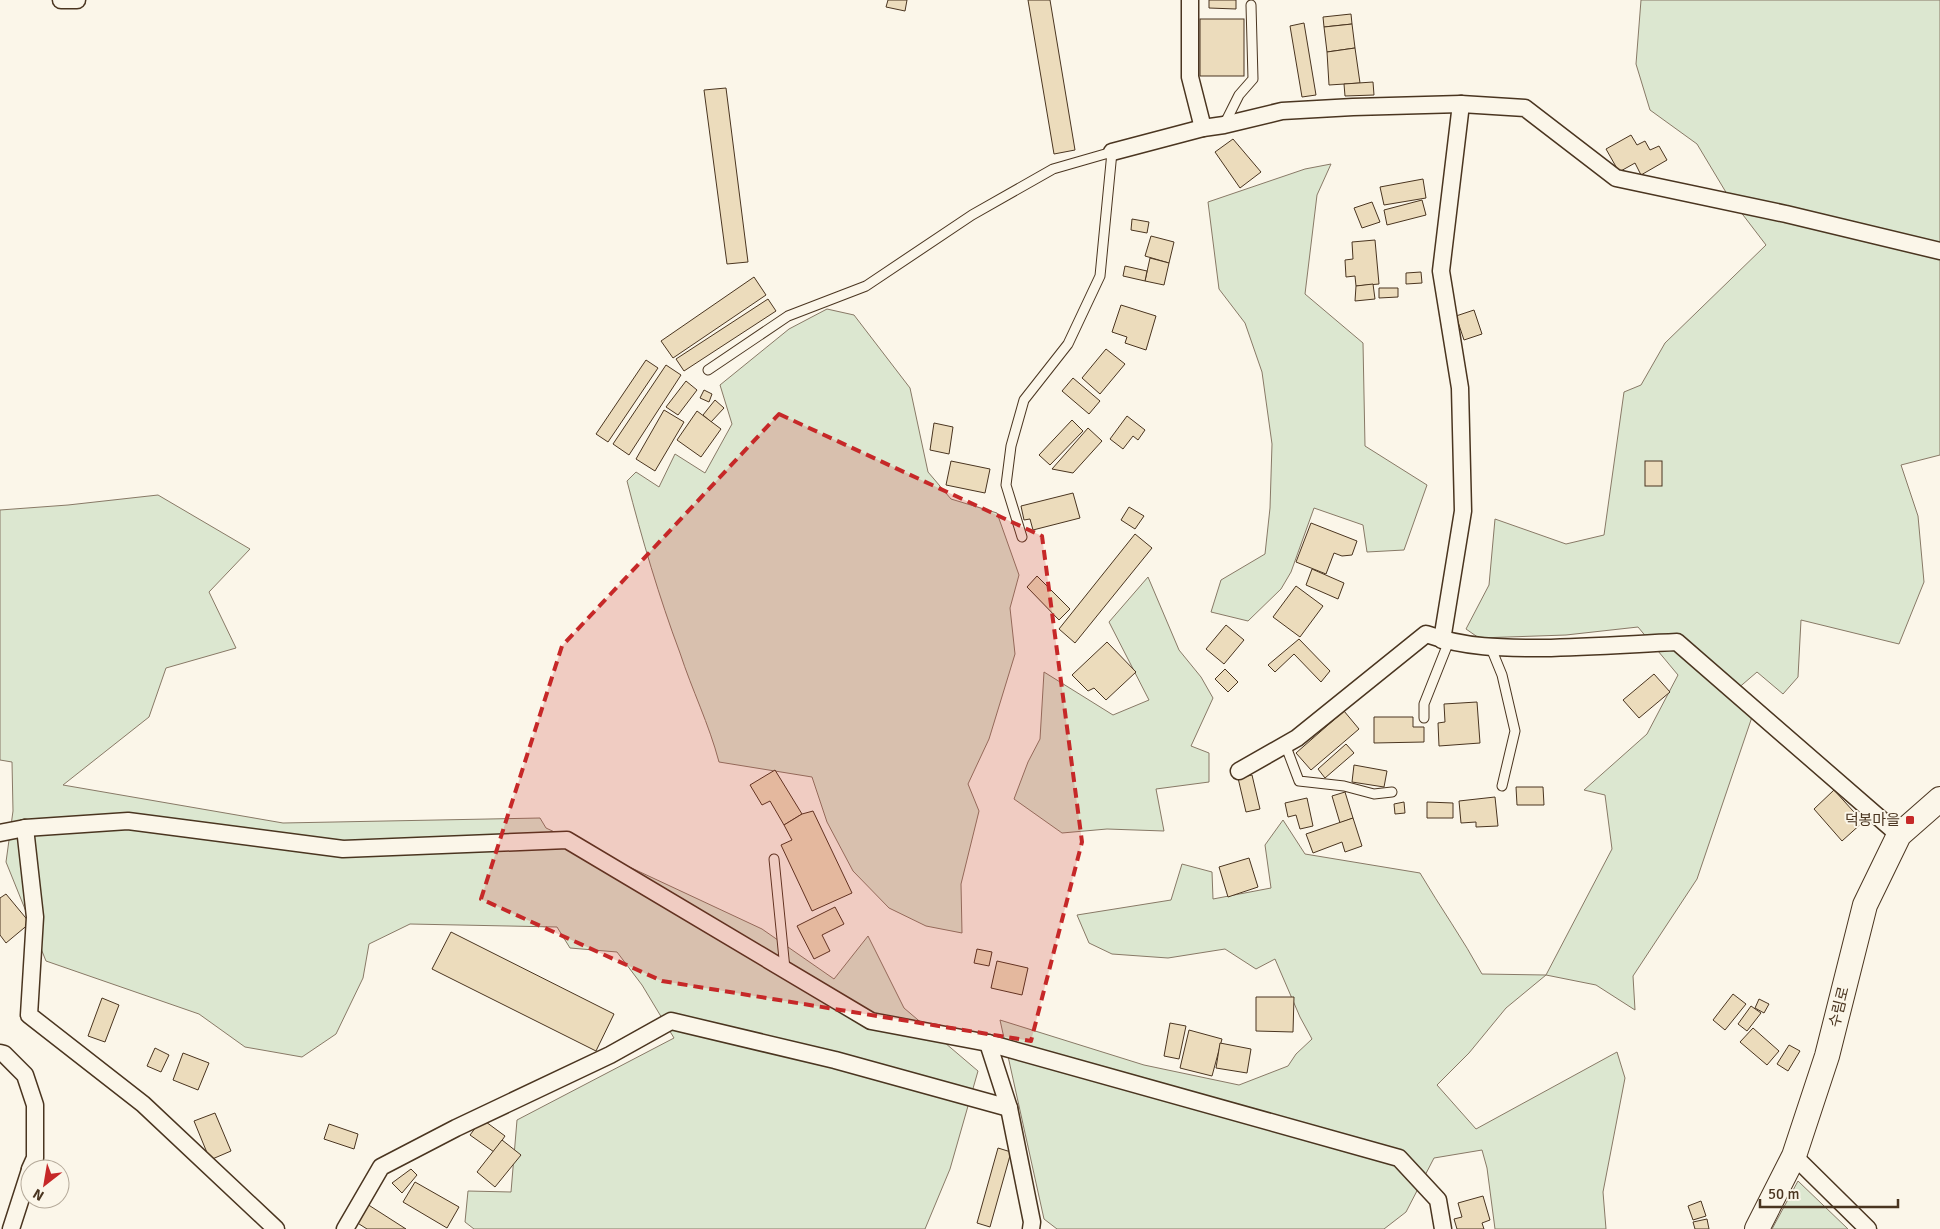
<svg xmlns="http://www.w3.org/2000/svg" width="1940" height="1229" font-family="Signika,'Noto Sans KR',sans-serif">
<rect width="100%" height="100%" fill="#fbf6e9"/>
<g fill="#dce7d0" stroke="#887966">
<path d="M1641 0H1940V455L1901 465 1918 516 1924 582 1899 644 1801 620 1798 677 1783 694 1757 672 1729 696 1752 717 1697 879 1633 976 1635 1010 1596 985 1546 975 1506 1008 1469 1053 1437 1085 1476 1129 1617 1052 1625 1078 1603 1192 1606 1229H1495L1487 1168 1482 1150 1434 1158 1406 1212 1384 1229H1057L1044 1219 1000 1020 1144 1065 1239 1085 1288 1066 1296 1054 1312 1039 1300 1017 1275 959 1256 969 1225 949 1168 958 1112 954 1089 943 1077 915 1171 900 1182 864 1212 872 1213 899 1271 888 1265 845 1283 820 1305 854 1420 873C1440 907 1463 939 1482 974L1546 975 1612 849 1605 795 1584 790 1647 734 1678 675 1638 627 1566 635 1479 638 1466 629 1489 585 1495 519 1566 544 1604 535 1624 392 1641 385 1665 343 1766 245 1727 194 1697 144 1650 110 1636 64Z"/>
<path d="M1331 164 1317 195 1305 294 1363 343 1365 446 1427 485 1404 550 1367 552 1363 525 1314 508 1291 572 1281 589 1248 621 1211 612 1221 580 1265 554 1270 508 1272 444 1262 372 1245 323 1219 289 1208 202 1305 169Z"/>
<path d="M827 309 854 315 910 388 928 472 951 499 997 513 1019 575 1010 608 1015 654 989 739 968 784 979 811 961 884 962 933 926 926 889 908 853 871 827 822 812 777 719 762C709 724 692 690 680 653 659 597 642 539 627 481L636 472 659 487 675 454 705 473 732 424 720 385 789 329Z"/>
<path d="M158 495 250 549 209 592 236 648 166 668 149 717 63 785 283 823 540 818 546 828 762 929 834 979 868 936 904 1008 978 1071 950 1169 925 1229H474L465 1222 468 1191 511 1192 517 1120 674 1038 642 985 617 952 570 948 557 927 410 924 369 944 363 978 336 1034 302 1057 245 1047 199 1014 46 961 6 862 13 811 12 762 0 760V510L68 505Z"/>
<path d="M1148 577 1179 650 1201 677 1213 698 1191 746 1209 753V782L1156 789 1164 831 1107 829 1062 833 1014 799 1028 762 1040 739 1044 672 1113 715 1149 700 1109 622Z"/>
<path d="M1798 1181 1848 1229H1772Z"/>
</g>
<g fill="#ecdcbc" stroke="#4a3520">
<path d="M888 0H907L905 11 886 7Z"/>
<path d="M1028 0H1050L1075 150 1054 154Z"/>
<path d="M1209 0H1236V9L1209 8Z"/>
<path d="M1351 14 1352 24 1324 27 1323 17Z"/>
<rect x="1200" y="19" width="44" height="57"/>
<path d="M1304 23 1316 95 1302 97 1290 26Z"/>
<path d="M1352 24 1355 48 1327 52 1324 27Z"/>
<path d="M1355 48 1360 83 1329 85 1327 52Z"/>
<path d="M1373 82 1374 95 1345 96 1344 84Z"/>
<path d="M726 88 748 262 727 264 704 90Z"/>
<path d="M1631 135 1637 145 1645 141 1650 150 1659 146 1667 160 1641 175 1635 163 1619 172 1606 149Z"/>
<path d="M1233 139 1261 172 1240 188 1215 152Z"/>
<path d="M1423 179 1426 198 1384 205 1380 187Z"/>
<path d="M1422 200 1426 215 1387 225 1384 210Z"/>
<path d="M1372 202 1380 222 1362 228 1354 208Z"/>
<path d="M1132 219 1149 222 1147 233 1131 230Z"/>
<path d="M1151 236 1174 242 1169 263 1145 256Z"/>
<path d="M1375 240 1379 284 1356 286 1355 276 1346 277 1345 260 1353 259 1352 242Z"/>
<path d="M1150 258 1169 263 1164 285 1145 281Z"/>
<path d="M1125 266 1147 271 1145 281 1123 276Z"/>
<path d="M1421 272 1422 283 1406 284V273Z"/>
<path d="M754 277 766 295 673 358 661 341Z"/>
<path d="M1373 284 1375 299 1355 301 1356 286Z"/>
<path d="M1379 288H1398V297L1379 298Z"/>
<path d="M768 299 776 311 684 371 676 359Z"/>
<path d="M1121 305 1156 316 1146 350 1125 343 1127 337 1112 332Z"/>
<path d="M1474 310 1482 334 1464 340 1456 316Z"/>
<path d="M1106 349 1125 364 1100 394 1082 378Z"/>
<path d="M646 360 658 368 608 442 596 434Z"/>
<path d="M666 365 681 375 629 455 613 444Z"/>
<path d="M1073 378 1100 401 1089 414 1062 391Z"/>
<path d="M686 381 697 390 678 415 666 407Z"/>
<path d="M704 390 712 394 709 402 700 398Z"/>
<path d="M715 400 724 408 711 422 703 415Z"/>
<path d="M664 410 684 422 655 471 636 459Z"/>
<path d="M697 411 721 429 701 457 677 440Z"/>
<path d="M1127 416 1145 430 1138 440 1133 436 1123 449 1110 439Z"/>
<path d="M1072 420 1083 431 1050 465 1039 455Z"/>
<path d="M934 423 953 427 949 454 930 450Z"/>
<path d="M1088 428 1102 441 1073 473 1052 469Z"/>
<path d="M951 461 990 469 985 493 946 485Z"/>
<rect x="1645" y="461" width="17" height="25"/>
<path d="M1073 493 1080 518 1033 530 1030 519 1024 520 1021 506Z"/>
<path d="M1129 507 1144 516 1135 529 1121 520Z"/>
<path d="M1311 523 1357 541 1352 555 1342 556 1334 553 1326 574 1296 562Z"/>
<path d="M1135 534 1152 548 1075 643 1059 629Z"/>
<path d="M1312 569 1344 583 1338 599 1306 585Z"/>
<path d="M1037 576 1070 609 1059 620 1027 587Z"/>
<path d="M1296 586 1323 606 1300 637 1273 617Z"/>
<path d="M1226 625 1244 640 1224 664 1206 649Z"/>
<path d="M1299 639 1330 671 1321 682 1294 654 1275 672 1268 665Z"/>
<path d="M1107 642 1136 672 1106 700 1094 688 1088 691 1072 675Z"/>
<path d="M1225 669 1238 682 1228 692 1215 679Z"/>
<path d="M1654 674 1670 692 1639 718 1623 700Z"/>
<path d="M1477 702 1480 743 1439 746 1438 723 1445 722 1444 704Z"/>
<path d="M1344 711 1359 729 1311 770 1296 753Z"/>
<path d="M1374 717H1413V727H1424V742L1374 743Z"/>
<path d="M1346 744 1354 753 1325 778 1318 769Z"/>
<path d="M1354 765 1387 771 1384 787 1352 782Z"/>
<path d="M775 770 802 814 784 825 770 801 762 805 750 785Z"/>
<path d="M1252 775 1260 809 1246 812 1238 778Z"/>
<path d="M1516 787H1543L1544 805H1517Z"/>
<path d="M1834 790 1863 822 1842 841 1814 809Z"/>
<path d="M1345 792 1353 818 1340 823 1332 796Z"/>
<path d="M1495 797 1498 826 1476 827V822L1461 823 1459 801Z"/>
<path d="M1307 798 1313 826 1300 829 1296 815 1288 817 1285 803Z"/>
<path d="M1404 802 1405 813 1395 814 1394 804Z"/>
<path d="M1427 802 1453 803V818H1427Z"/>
<path d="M813 811 852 893 812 911 781 845 792 840 784 825 802 814Z"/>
<path d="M1353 818 1362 846 1345 852 1342 842 1313 853 1306 834Z"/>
<path d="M1249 858 1258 887 1228 897 1219 867Z"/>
<path d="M6 894 30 923 6 943 0 935V898Z"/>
<path d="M835 907 844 924 822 935 830 951 814 959 797 926Z"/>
<path d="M451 932 614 1014 596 1051 432 969Z"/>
<path d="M977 949 992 952 989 966 974 963Z"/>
<path d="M997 961 1028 968 1022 995 991 988Z"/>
<path d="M1733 994 1746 1004 1725 1030 1713 1020Z"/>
<path d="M1256 997H1294L1293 1032 1256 1031Z"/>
<path d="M102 998 119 1005 105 1042 88 1036Z"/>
<path d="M1759 999 1769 1004 1764 1013 1755 1008Z"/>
<path d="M1751 1006 1761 1013 1747 1031 1738 1024Z"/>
<path d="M1170 1023 1186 1026 1179 1059 1164 1056Z"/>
<path d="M1753 1028 1779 1051 1767 1065 1740 1042Z"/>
<path d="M1189 1030 1222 1039 1212 1076 1180 1068Z"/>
<path d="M1220 1043 1251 1049 1247 1073 1216 1068Z"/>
<path d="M1789 1045 1800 1051 1788 1071 1777 1064Z"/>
<path d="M155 1048 169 1055 161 1072 147 1066Z"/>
<path d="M183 1053 209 1063 198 1090 173 1080Z"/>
<path d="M215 1113 231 1151 210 1160 194 1121Z"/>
<path d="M482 1119 505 1136 494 1152 470 1135Z"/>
<path d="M329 1124 358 1134 354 1149 324 1139Z"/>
<path d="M502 1140 521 1155 495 1187 477 1172Z"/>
<path d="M998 1148 1011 1152 990 1227 977 1223Z"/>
<path d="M411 1169 417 1175 402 1193 392 1183Z"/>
<path d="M415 1182 459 1207 447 1228 403 1202Z"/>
<path d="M1483 1196 1490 1220 1482 1223 1484 1229H1457L1454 1219 1462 1217 1458 1203Z"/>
<path d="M1701 1201 1706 1216 1693 1220 1688 1206Z"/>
<path d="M367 1204 406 1229H367L356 1222Z"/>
<path d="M1707 1219 1709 1229H1695L1693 1222Z"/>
</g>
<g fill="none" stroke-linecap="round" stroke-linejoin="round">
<defs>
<g id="service">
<path d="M1224 125 1239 95 1253 79 1251 5"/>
<path d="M708 370 788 316 866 286 972 215 1053 169 1112 152 1100 276 1068 344 1024 400 1011 446 1006 485 1022 537"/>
<path d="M1491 648 1502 675 1515 731 1502 786"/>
<path d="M1424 718V704L1449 641"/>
<path d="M1285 744 1299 781 1344 786 1374 794 1392 792"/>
<path d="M774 859 785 969"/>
</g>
<g id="minor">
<path d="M61 0H77"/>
<path d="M1190 0V77L1203 128"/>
<path d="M1112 152 1203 128 1224 125 1282 111 1353 107 1461 104 1525 108 1616 178 1786 214 1940 251"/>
<path d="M1442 640 1463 511 1460 388 1441 271 1461 104"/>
<path d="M1239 771 1297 738 1426 634C1466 648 1501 648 1543 648 1588 647 1633 644 1677 642L1899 835"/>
<path d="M25 828 35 917 29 1015 143 1104 276 1229"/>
<path d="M0 833 25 828 128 821 343 849 567 840 871 1021 988 1043 1399 1158 1438 1200 1443 1229"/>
<path d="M988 1043 1009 1108 1032 1222 1031 1229"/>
<path d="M0 1053 4 1054 25 1075 35 1105V1158L30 1169"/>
<path d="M1794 1156 1868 1229"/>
<path d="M11 1229 30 1170"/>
<path d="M345 1229 381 1167 456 1128 610 1055 671 1021 835 1060 1009 1108"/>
</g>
<path id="secondary" d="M1757 1229 1794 1156 1827 1056 1865 905 1899 835 1940 799"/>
</defs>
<use href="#service" stroke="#4a3520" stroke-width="11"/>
<use href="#minor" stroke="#4a3520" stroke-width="19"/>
<use href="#secondary" stroke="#4a3520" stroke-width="26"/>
<use href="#service" stroke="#fbf6e9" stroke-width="9"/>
<use href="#minor" stroke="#fbf6e9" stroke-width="16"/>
<use href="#secondary" stroke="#fbf6e9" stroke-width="24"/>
</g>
<path fill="#c62828" fill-opacity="0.2" stroke="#c62828" stroke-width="4" stroke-dasharray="10 6" stroke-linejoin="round" d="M779 414 1042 536 1082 842 1031 1041 662 981 481 899 562 646Z"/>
<rect fill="#c62828" stroke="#fbf6e9" stroke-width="2" x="1905" y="815" width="10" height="10" rx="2.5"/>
<g text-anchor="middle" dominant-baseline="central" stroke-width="4" stroke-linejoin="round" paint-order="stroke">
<g font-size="15" fill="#4a3520" stroke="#fbf6e9" text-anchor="end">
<text x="1900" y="820">덕봉마을</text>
</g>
<g font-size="15" fill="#4a3520" stroke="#fbf6e9">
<text transform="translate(1839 1007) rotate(-76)">수림로</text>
</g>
</g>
<g transform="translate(45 1184) rotate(211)"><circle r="24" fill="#fbf6e9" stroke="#b4a999"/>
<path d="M0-4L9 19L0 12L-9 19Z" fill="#c62828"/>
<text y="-8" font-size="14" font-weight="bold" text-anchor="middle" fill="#4a3520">N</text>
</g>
<path d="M1760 1199v8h138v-8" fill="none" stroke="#4a3520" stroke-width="2.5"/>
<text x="1768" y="1199" font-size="15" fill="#4a3520" stroke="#fbf6e9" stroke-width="4" paint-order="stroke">50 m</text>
</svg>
